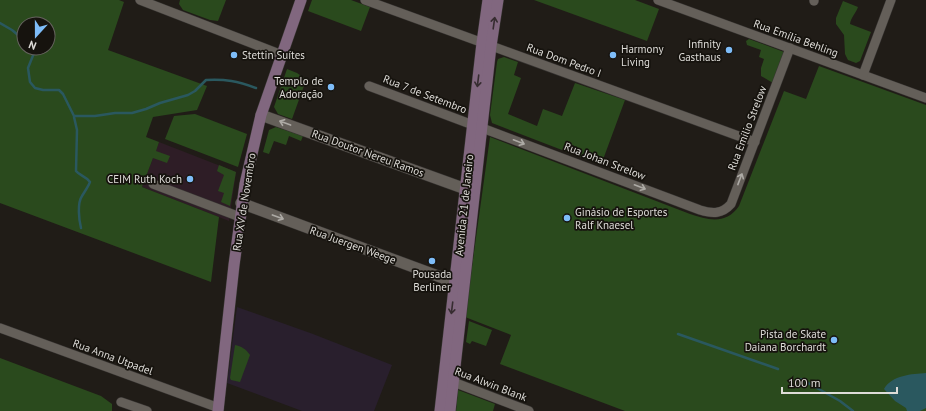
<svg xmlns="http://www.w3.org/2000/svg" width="926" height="411" font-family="'PT Sans',sans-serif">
<rect width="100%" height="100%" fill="#201c17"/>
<path fill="#291f2d" d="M237 307 313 334 392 365 374 411H302L227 383Z"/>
<path fill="#2e1d26" d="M159 142 236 172 229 221 142 187Z"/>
<g fill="#2a4a1d" fill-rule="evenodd">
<path d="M0 0H119L124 2 108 50 207 86 197 110 153 117 146 137 159 142 156 151 170 156 167 163 153 158 142 187 219 217 211 282 0 203ZM24 24H48V48H24Z"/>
<path d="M180 0H226L218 21 210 20 183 10 179 4Z"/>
<path d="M312 0H351L370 7 361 31 308 11Z"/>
<path d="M534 0H635L659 9 647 41Z"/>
<path d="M843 1 858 7C856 13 851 17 850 24L871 32 860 61 856 63 848 60 845 54 844 35 836 24V18Z"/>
<path d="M749 39 784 52 773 83 761 76V68L764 59 759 57 761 50 747 45 746 41Z"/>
<path d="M504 57 518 62 514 75 521 78 508 114 537 126 543 109 562 116 575 83 625 100 601 165 492 123 490 115 497 62 498 59Z"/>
<path d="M819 66 926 105V411H625L500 364 511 335 465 317 490 137 690 214C708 220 726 225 739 206L784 91 806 99Z"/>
<path d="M287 69 297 73 304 78 305 83 292 119 278 114 274 107Z"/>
<path d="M195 114 247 134 238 167 165 139 174 116Z"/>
<path d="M276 127 303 136 301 141 289 136 286 145 274 141 269 154 263 152 269 130Z"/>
<path d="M219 165 236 172 230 206 221 202 224 193 218 191 224 175 217 171Z"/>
<path d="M469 321 492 330 486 346 472 341 470 344 466 342Z"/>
<path d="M235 345C241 346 246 349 250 355L240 382 231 380 230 378Z"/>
<path d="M0 358 101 396 112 404V411H0Z"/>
<path d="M458 390 495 404 493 411H456Z"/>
</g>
<path fill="#2a585f" d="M926 373V408L920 411H907L906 408 895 401 884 389C892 375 912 374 926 373Z"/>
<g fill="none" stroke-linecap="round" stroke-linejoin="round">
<g stroke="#2a585f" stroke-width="2.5">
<path d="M0 23 12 30 24 40"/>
<path d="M31 48 34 53 28 68 30 82 35 88 43 90H59L63 94 74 116H95L115 113H132L146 109 160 103 188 95 195 91 206 80C226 79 237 81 256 88"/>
<path d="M74 117 77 130 76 171C80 176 86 176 90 182 88 187 85 191 82 196 77 203 79 220 81 228"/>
<path d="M678 334 778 369"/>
<path d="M801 379 840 401 853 411"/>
</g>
<defs>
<g id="minor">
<path d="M140 0 282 55"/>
<path d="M365 0 755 142"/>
<path d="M658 0 926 98"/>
<path d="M814 1V0"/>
<path d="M863 75 891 0"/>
<path d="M369 86 473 125"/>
<path d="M482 128 700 210C713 214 722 214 731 204L790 48"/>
<path d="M153 184 240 217"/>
<path d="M0 328 219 408"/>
<path d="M448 380 529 411"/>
<path d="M121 402 147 411"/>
</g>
<g id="tertiary">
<path d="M261 115 474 192"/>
<path d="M241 203 462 285"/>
</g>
<g id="secondary">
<path d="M218 411 234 265 245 184 261 115 301 0"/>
<path d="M440 411 482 43 488 0"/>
<path d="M450 411 491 46 498 0"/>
</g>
</defs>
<use href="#minor" stroke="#383533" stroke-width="10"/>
<use href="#tertiary" stroke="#383533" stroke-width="12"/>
<use href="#secondary" stroke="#383533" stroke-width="12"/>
<use href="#minor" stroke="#645f59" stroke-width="9"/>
<use href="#tertiary" stroke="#645f59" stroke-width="11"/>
<use href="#secondary" stroke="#81677f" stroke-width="11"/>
</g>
<defs><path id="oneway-shaft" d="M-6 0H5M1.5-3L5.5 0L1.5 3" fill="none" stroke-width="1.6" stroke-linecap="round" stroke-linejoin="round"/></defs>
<g stroke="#362c30">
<use href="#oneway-shaft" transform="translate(494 23) rotate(-82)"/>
<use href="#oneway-shaft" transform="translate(478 81) rotate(97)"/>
<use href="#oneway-shaft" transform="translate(452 308) rotate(97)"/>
</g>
<g stroke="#adaaa5">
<use href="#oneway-shaft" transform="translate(285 123) rotate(-160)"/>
<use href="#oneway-shaft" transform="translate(519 142) rotate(21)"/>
<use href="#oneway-shaft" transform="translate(740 179) rotate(-69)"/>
<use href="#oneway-shaft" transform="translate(640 187) rotate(21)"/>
<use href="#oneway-shaft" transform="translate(278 217) rotate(20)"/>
</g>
<g fill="#7ebdf9" stroke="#16130e" stroke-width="1.5">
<circle cx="729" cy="50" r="4"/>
<circle cx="234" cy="55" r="4"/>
<circle cx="613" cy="55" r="4"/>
<circle cx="331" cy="87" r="4"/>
<circle cx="190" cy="179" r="4"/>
<circle cx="567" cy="218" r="4"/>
<circle cx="432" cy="261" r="4"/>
<circle cx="834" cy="340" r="4"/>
</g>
<g text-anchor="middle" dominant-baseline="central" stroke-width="3.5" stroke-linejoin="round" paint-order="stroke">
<g font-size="11" fill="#dedcd8" stroke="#16130e">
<text transform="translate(796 38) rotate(20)">Rua Emília Behling</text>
<text transform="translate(564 60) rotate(20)">Rua Dom Pedro I</text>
<text transform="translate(425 94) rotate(21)">Rua 7 de Setembro</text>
<text transform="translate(747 128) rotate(-69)">Rua Emílio Strelow</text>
<text transform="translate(368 153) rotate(20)">Rua Doutor Nereu Ramos</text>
<text transform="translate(605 161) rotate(21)">Rua Johan Strelow</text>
<text transform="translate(244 202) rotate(-81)">Rua XV de Novembro</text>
<text transform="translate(464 205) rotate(-84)">Avenida 21 de Janeiro</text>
<text transform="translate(353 245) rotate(20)">Rua Juergen Weege</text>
<text transform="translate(113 357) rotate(20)">Rua Anna Utpadel</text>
<text transform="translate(491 384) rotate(21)">Rua Alwin Blank</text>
</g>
<g font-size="11" fill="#dedcd8" stroke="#16130e" text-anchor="end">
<text x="721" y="44">Infinity<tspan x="721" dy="13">Gasthaus</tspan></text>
<text x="621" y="49" text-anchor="start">Harmony<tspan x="621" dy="13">Living</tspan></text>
<text x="242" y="55" text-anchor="start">Stettin Suítes</text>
<text x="323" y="81">Templo de<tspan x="323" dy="13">Adoração</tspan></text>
<text x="182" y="179">CEIM Ruth Koch</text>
<text x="575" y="212" text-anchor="start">Ginásio de Esportes<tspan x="575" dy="13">Ralf Knaesel</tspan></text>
<text x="432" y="274" text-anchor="middle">Pousada<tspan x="432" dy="13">Berliner</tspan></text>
<text x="826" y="334">Pista de Skate<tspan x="826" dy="13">Daiana Borchardt</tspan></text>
</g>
</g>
<g transform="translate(36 36) rotate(201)"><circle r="19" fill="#16130e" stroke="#66635f"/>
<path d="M0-3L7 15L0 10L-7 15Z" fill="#7ebdf9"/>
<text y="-6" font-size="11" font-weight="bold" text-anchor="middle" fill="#dedcd8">N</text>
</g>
<path d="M782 387v6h115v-6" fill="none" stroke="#dedcd8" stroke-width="2"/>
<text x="788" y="387" font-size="12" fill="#dedcd8" stroke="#16130e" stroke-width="3" paint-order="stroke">100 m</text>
</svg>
